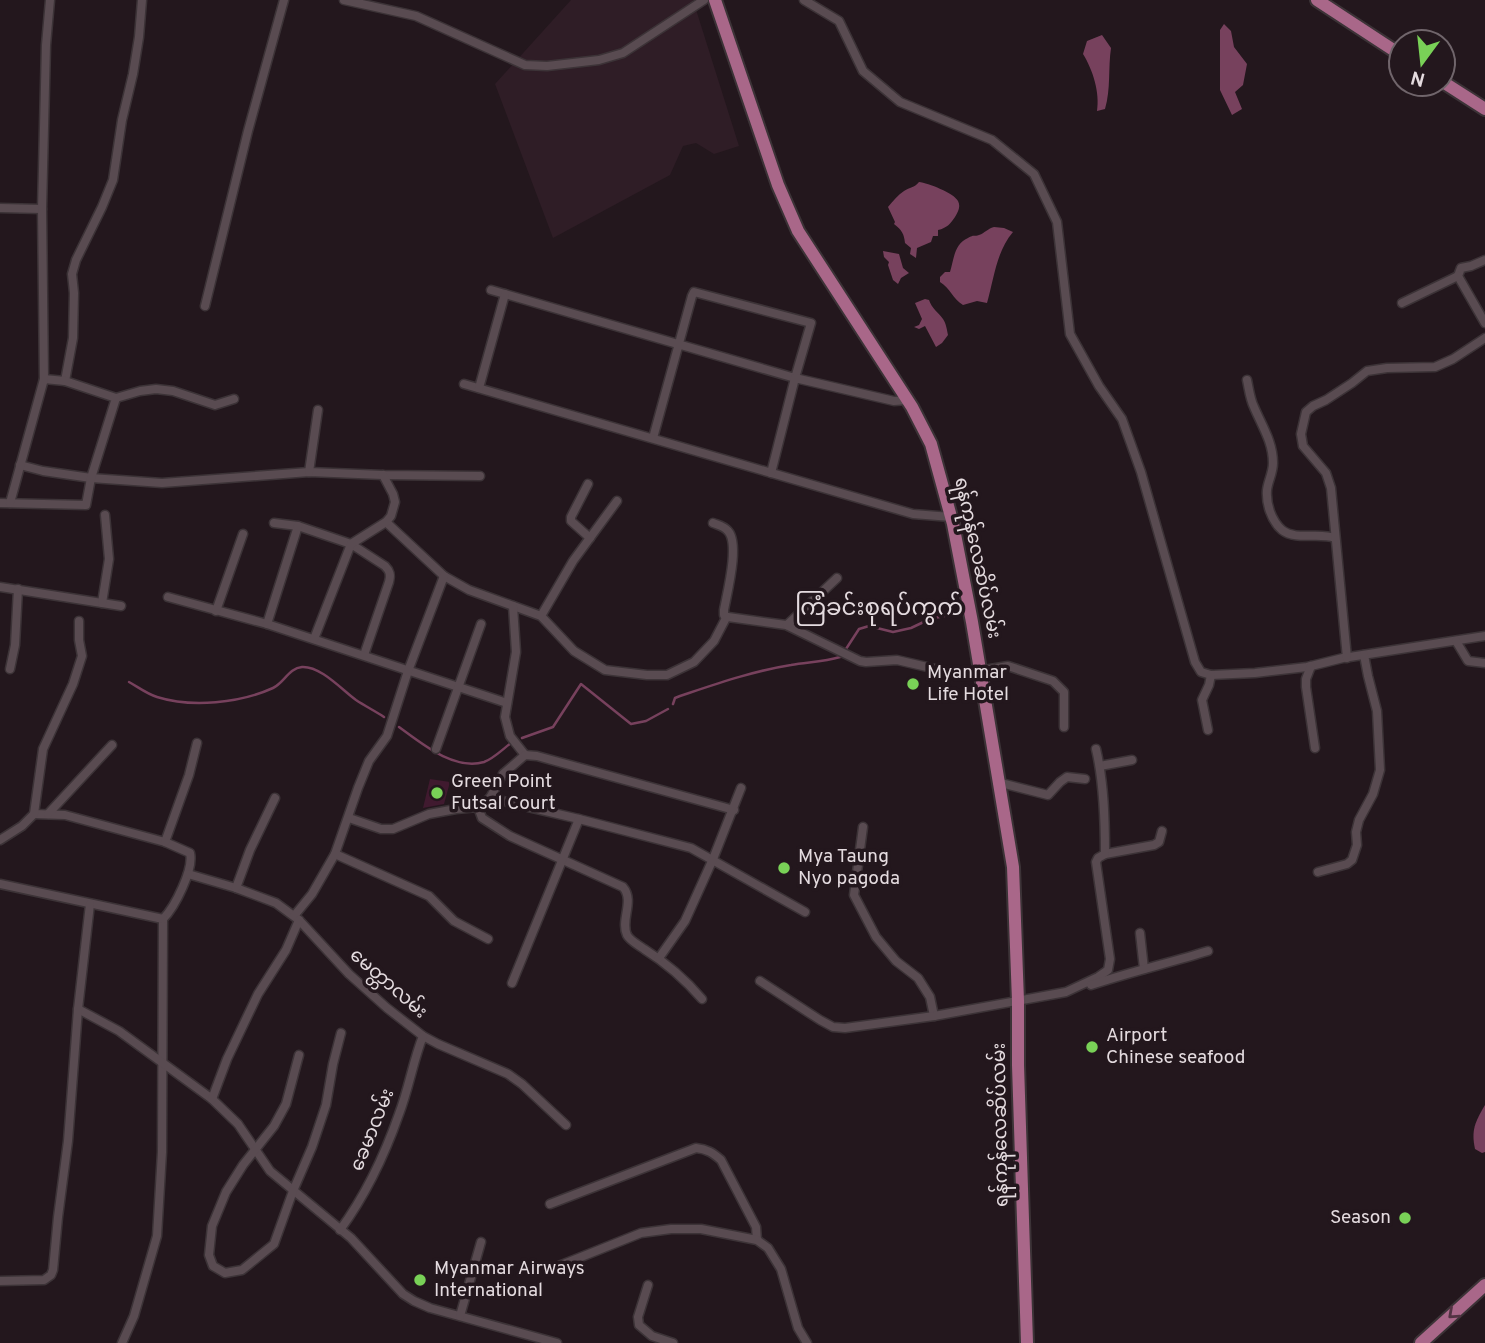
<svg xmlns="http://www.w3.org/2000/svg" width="1485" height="1343" font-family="Overpass,'Noto Sans Myanmar',sans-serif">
<rect width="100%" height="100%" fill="#23171d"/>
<path fill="#2f1d26" d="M571 0H693L739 146 714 154 696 143 683 146 670 175 553 238 495 84Z"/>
<path fill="#401a2f" d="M430 779 450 782 444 804 423 808Z"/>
<g fill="#77415d">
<path d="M1224 24 1231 31 1234 47 1247 64 1243 85 1235 92 1242 109 1232 115 1220 90V30Z"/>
<path d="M1102 35 1111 48C1108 68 1111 89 1105 109L1097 111C1100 93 1093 70 1083 54L1087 41Z"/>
<path d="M919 182C928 183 954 193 958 201 961 207 958 212 955 217 950 224 947 228 938 230V236H933L931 242 917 248 916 258 910 254 911 248 905 243C904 234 902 230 894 224L895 222 888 207C893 201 898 195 904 191 910 187 914 188 919 182Z"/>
<path d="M994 227 1004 228 1013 232C996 252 994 279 987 303L977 301 963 305C953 299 950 288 940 282V277L945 272H950C954 259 954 244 968 238 975 234 972 237 979 235 985 233 987 229 994 227Z"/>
<path d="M883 251 899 254 903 268 909 273 901 278 898 284 893 280 888 265 889 262 884 257Z"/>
<path d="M925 299 929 300C932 309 938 312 943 319 946 323 947 330 948 335L942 343 936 347 925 326 919 329 914 327 919 325 922 319 915 303Z"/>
<path d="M1485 1105V1152L1482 1153 1475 1149C1471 1130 1475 1122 1485 1105Z"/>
</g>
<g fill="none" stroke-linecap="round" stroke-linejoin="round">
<g stroke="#77415d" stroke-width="2.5">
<path d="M846 649 859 629 869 626 893 632 911 628 930 619 949 615"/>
<path d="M129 682C138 687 147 694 157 697 192 708 240 703 273 688 284 683 289 668 302 667 321 666 342 690 356 700 365 706 375 711 384 717"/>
<path d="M673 704 675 698 680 696C716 684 753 671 791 665 807 662 823 662 840 657"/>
<path d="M399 727C421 743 454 771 484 762 493 759 503 749 511 743"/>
<path d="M522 738 553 727 581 684 631 724 646 721 668 709"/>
</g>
<defs>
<g id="street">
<path d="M344 0 416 16 525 65 547 66 599 60 623 53 704 0"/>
<path d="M804 0 839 21 863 71 900 102 992 140 1034 174 1057 222 1070 334 1099 386 1122 419 1141 472 1195 662 1201 672 1211 675 1255 673 1307 667 1343 658 1485 636"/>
<path d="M0 208 42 209"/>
<path d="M1485 260 1471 266 1461 268 1458 276 1485 323"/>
<path d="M491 290 505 294 795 378 811 323 694 292 692 296 653 438"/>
<path d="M1402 303 1458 276"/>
<path d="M205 306 248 131 284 0"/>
<path d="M1247 380C1249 389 1250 399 1254 407 1262 426 1273 442 1273 463 1273 473 1268 481 1267 490 1266 504 1271 520 1282 530 1296 541 1319 532 1335 538"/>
<path d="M65 381 73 338 74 293 72 274 76 260 102 207 113 180 122 120 133 74 139 37 142 0"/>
<path d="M464 384 913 514 951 517"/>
<path d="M479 388 505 294"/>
<path d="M116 398 140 391 156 389 173 391 215 405 234 399"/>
<path d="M20 465 43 471 91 478 162 483 309 472 383 475 480 476"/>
<path d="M309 472 318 410"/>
<path d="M771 473 795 378 894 401 908 400"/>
<path d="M588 484 571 517V521L590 538"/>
<path d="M0 503 86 505 91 478 116 398 65 381 44 379"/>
<path d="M10 503 44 379 42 209 46 45 50 0"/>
<path d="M386 522 444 576 469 590 541 616 574 651 605 670 647 675H667L694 662 714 641 726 618 728 617 786 625 860 661 866 662 897 660 953 673 979 671 1008 666 1053 681 1064 692V727"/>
<path d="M274 523 298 526 351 544 385 566C390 571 391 575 389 582L364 655"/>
<path d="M713 523C718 525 724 526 728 531 740 544 727 593 724 610V615L726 618"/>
<path d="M0 587 121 606"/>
<path d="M168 597 267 624 507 703"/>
<path d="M102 603 109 559 105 515"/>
<path d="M513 606 516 652 505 717 510 736 525 755"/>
<path d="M216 611 243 534"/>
<path d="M541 616 573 561 617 501"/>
<path d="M267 624 298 526"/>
<path d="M787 625 837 578"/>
<path d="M314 639 351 544 386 522 391 516 395 502 393 494 383 475"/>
<path d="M1456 641 1468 661 1485 663"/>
<path d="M1347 658 1331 488 1326 473 1303 446 1301 434 1306 412 1313 406 1326 400 1352 383 1367 371 1387 368 1435 367 1453 359 1485 338"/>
<path d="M1311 666 1306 679V687L1315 748"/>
<path d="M10 669 15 645 18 589"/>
<path d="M1208 730 1202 700 1209 685 1211 675"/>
<path d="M436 749 481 624"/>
<path d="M1100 766 1132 760"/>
<path d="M997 782 1048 795 1060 782 1067 777 1085 779"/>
<path d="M490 798 579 819 691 848 805 912"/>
<path d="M478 807 482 818 510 836 623 887C635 901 620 920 627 935 630 941 639 945 644 949 668 964 684 978 702 999"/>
<path d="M478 807 490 798 503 774 525 755 537 756 734 810"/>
<path d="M34 814 65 815 165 842 190 853C194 869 175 907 163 919L162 1152 157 1236 134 1316 122 1343"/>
<path d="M48 814 112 745"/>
<path d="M349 818 381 829H393L429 814 456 809 478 807"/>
<path d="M863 827 854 895 876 937 896 961 918 978 930 997 934 1016"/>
<path d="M0 840 22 826 34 814 43 749 73 684 82 656 79 640V621"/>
<path d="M165 842 189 775 197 743"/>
<path d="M335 854 429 896 454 921 488 939"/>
<path d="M1105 854 1154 845 1159 842 1162 831"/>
<path d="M1318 872 1347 864 1352 860 1357 845 1356 832 1359 820 1373 794 1380 770 1377 711 1368 676 1364 655"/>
<path d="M188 874 236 888 276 903 299 920 349 974 387 1008 423 1036 438 1044 508 1074 522 1084 566 1125"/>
<path d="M0 884 163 919"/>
<path d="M236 888 250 850 275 798"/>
<path d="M294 916 312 894 335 854 358 788 369 761 387 736 408 671 444 576"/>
<path d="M1140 933 1144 969"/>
<path d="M659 958 685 921 713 859 741 788"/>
<path d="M760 981 820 1020 833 1027 845 1028 934 1016 1066 992 1098 977 1108 970 1110 959 1096 862 1098 858 1105 854C1105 819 1104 783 1096 749"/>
<path d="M512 983 579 819"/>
<path d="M1091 985C1130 972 1169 963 1208 951"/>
<path d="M78 1009 119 1031 212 1099 238 1124 270 1171 351 1238 403 1294 414 1301 430 1308 557 1343"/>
<path d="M299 1055 286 1104 274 1126 243 1165 226 1192 212 1226 209 1255 213 1266 225 1273 242 1270 274 1244 293 1191 312 1147 326 1105 333 1064 341 1033"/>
<path d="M212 1099 227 1059 258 994 286 950 299 920"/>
<path d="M550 1204 696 1148C707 1149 713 1153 721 1160L756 1227 757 1240"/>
<path d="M340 1230C365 1196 385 1154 399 1114 409 1088 413 1061 423 1036"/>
<path d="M556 1267 641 1233 671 1229H701L757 1240 768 1248 781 1269 798 1328 807 1343"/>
<path d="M0 1281 44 1280 51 1275 53 1270 58 1217 68 1141 78 1009 90 904"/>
<path d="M648 1285 638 1317 639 1325 652 1336 673 1343"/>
<path d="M460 1316 481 1242"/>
</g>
<g id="primary">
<path d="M715 0 778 185 798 231 912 407 931 444 953 524 972 622 1013 867 1018 1001V1065L1027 1343"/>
<path d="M1317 0 1401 55"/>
<path d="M1443 82 1485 109"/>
<path d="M1421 1343 1485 1285"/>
</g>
</defs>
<use href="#street" stroke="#3c3337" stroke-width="11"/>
<use href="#primary" stroke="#3c3337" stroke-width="16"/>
<use href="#street" stroke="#594b51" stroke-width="8"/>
<use href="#primary" stroke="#a96789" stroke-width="12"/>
</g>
<defs><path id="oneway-chevron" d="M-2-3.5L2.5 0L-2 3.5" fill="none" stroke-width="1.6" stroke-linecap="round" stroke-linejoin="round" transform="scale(1.75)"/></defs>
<use stroke="#523343" href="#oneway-chevron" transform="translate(1453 1314) rotate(138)"/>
<g fill="#79d157" stroke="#23171d" stroke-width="2.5">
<circle cx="913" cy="684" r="7"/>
<circle cx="437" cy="793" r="7"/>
<circle cx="784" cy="868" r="7"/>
<circle cx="1092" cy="1047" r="7"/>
<circle cx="1405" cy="1218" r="7"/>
<circle cx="420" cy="1280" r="7"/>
</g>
<g text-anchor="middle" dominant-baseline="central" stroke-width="7" stroke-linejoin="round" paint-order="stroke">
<g font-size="19" fill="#e4dbdf" stroke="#23171d">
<text transform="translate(977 558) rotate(78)">ရန်ကုန်လေဆိပ်လမ်း</text>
<text transform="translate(388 984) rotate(41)">မေတ္တာလမ်း</text>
<text transform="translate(1001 1125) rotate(-91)">ရန်ကုန်လေဆိပ်လမ်း</text>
<text transform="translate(373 1130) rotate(-68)">ခေမာလမ်း</text>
</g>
<g font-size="19" fill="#e4dbdf" stroke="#23171d" text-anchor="start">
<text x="927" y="673">Myanmar<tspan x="927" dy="22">Life Hotel</tspan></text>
<text x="451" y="782">Green Point<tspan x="451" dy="22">Futsal Court</tspan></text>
<text x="798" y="857">Mya Taung<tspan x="798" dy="22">Nyo pagoda</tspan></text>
<text x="1106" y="1036">Airport<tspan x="1106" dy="22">Chinese seafood</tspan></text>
<text x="1391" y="1218" text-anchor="end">Season</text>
<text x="434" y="1269">Myanmar Airways<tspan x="434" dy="22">International</tspan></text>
</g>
<g font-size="23" fill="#e4dbdf" stroke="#23171d">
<text x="879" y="609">ကြံခင်းစုရပ်ကွက်</text>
</g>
</g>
<g transform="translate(1422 63) rotate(195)"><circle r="33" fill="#23171d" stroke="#70656b" stroke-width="2"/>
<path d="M0-5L12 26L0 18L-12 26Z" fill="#79d157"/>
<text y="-10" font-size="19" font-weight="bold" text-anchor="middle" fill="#e4dbdf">N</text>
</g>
</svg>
